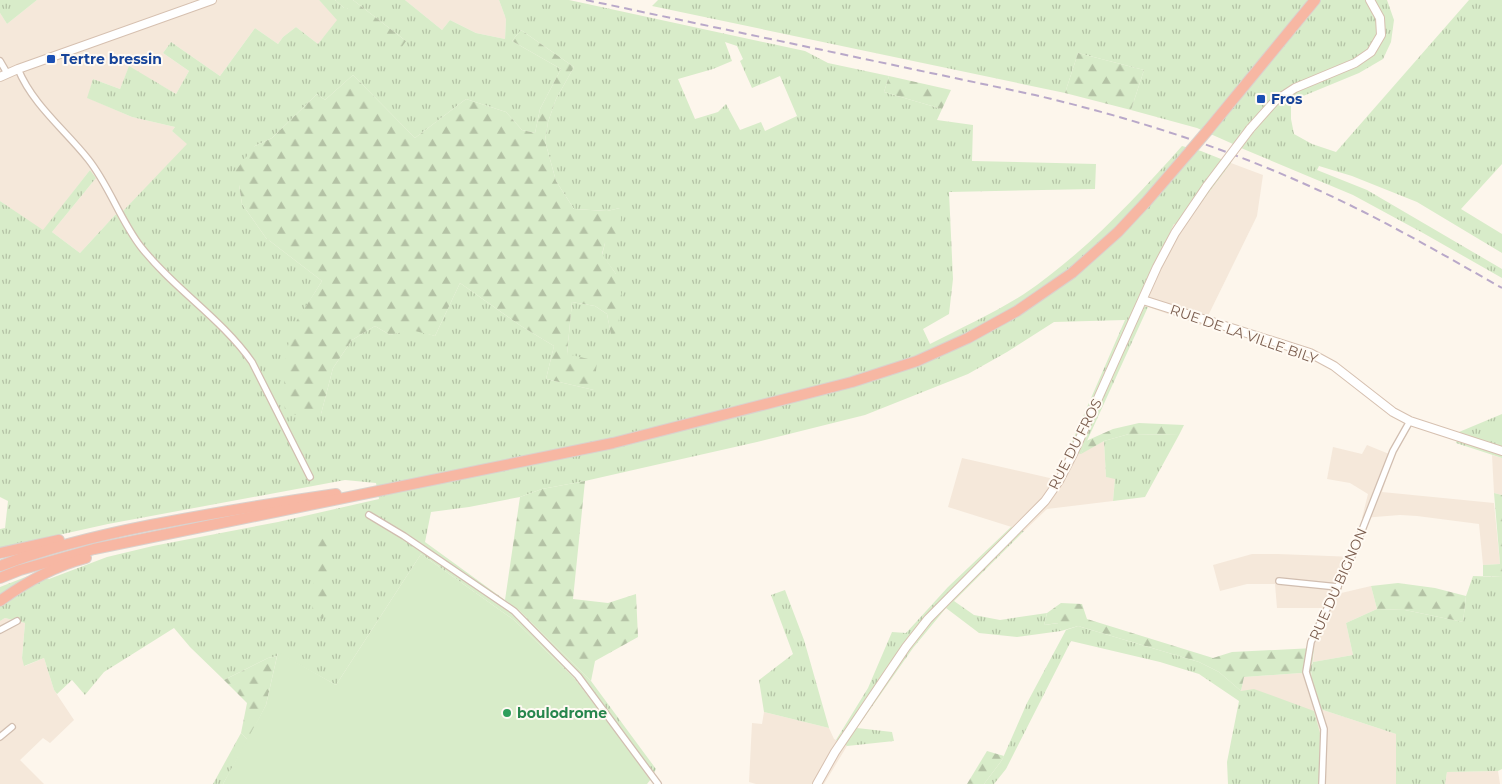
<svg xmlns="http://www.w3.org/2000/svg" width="1502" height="784" font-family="Montserrat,sans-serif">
<defs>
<pattern id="grass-tufts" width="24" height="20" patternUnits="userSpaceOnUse" patternTransform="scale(1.25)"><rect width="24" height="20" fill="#d8ecc9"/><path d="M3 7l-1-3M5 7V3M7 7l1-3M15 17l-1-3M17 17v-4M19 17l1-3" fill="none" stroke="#b4c2a5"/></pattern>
<pattern id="forest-firs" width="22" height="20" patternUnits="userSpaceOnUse" patternTransform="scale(1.25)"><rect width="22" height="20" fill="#d8ecc9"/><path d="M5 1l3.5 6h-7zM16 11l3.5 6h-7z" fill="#b4c2a5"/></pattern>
</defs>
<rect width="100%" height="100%" fill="#fdf6ec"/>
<g fill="#f5e8da">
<path d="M37 0H319L338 20 318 44 296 27 283 37 278 44 255 28 220 76 171 42 163 53 189 71 176 94 129 67 120 89 93 79 88 98 132 117 175 127 172 131 188 144 123 211 115 215 80 253 52 232 96 178 90 170 43 231 0 201V13L7 24Z"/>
<path d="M405 0H499L506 19 505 39 476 33 450 20 442 30Z"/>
<path d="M1231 163 1263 175 1257 216 1203 326 1148 307 1135 305 1174 224 1186 223Z"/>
<path d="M1104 441 1106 477 1115 478 1113 501 1047 509 1024 531 948 507 962 458 1054 479 1068 451 1081 453Z"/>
<path d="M1367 445 1394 456 1382 492 1494 503 1500 564 1483 565 1479 524 1417 516 1400 515 1362 518 1368 494 1350 483 1327 479 1333 447 1362 454Z"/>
<path d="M1492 455 1502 458V495L1494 493Z"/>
<path d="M1252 554H1278L1355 557 1337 594 1371 586 1377 609 1346 623 1353 655 1313 662 1314 649H1307L1308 641 1322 608H1277L1275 584H1247L1220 591 1213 565Z"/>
<path d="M5 618 25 623 22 657 25 666 44 658 54 690 74 720 50 743 43 738 20 760 44 784H0V621Z"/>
<path d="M1301 673 1311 678 1320 709 1396 734V784H1319L1320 733 1241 691 1244 677Z"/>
<path d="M764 712 829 728 834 739 847 746 824 784H756L749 782 752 723 762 724Z"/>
<path d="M1498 771 1500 784H1445L1447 772Z"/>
</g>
<g fill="url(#grass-tufts)" fill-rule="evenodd">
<path d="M0 0H37L7 24 0 13Z"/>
<path d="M319 0H335L344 8H347L406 41 353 0H405L442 30 450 20 476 33 505 39 506 19 499 0H569L805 51 828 63 889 76 884 92 942 109 937 120 973 125 972 161 1096 164 1095 189 949 192 953 279 949 314 923 329 930 344C961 328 994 313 1024 294 1083 254 1135 199 1182 146L1201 151 1231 163 1186 223 1174 224 1135 305 1148 307 1081 454 1068 451 1125 320 1054 322 1007 352 968 374 865 415 757 442 642 468 585 481 542 489 520 497 469 507 431 512 425 542 520 611 591 681 656 769 651 779 575 679 514 620 421 554 336 685 278 653 277 656 268 658 224 680 190 647 174 628 104 672 85 695 72 680 57 694 54 690 44 658 24 666 22 658 25 623 5 618 0 621V587L28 576 49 579 107 557 153 546 278 522 379 499 376 483 345 480 108 524 0 548V529L5 528 8 501 0 497V201L43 230 90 170 96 178 52 232 80 253 115 215 123 211 187 144 172 131 175 127 132 117 87 98 93 79 120 89 129 66 176 94 189 71 163 53 171 42 220 76 255 28 278 44 283 37 296 27 318 44 337 20ZM521 30 574 67 556 99 548 122 545 141 556 181 574 209 607 211 620 208 605 243 602 255 616 274 611 334 607 314 595 306 572 302 567 354 594 390 546 379 554 346 521 326 460 283 435 336 411 329 390 335 375 326 352 340 333 368 321 414 297 321 322 281 266 238 242 204 239 185 255 146 272 138 317 94 325 100 353 75 415 138 466 99 506 112 522 130 535 133 540 109 561 69 512 41ZM725 42 737 46 743 59 740 61 752 88 780 76 797 116 765 131 761 122 740 130 726 104 718 112 695 119 678 79 713 69 732 61Z"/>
<path d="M658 0H1387L1394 20 1391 42 1383 59 1359 73 1291 101V119L1294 134 1312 144 1336 152 1469 0H1502V164L1461 209 1502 234V253L1417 202 1352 176 1319 166 1317 170 1367 190 1502 269V278L1423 233 1353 195 1241 148 1256 129 1246 127 1233 144 1197 128 1131 110 1144 70 1078 53 1065 93 652 6Z"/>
<path d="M1502 414V458L1456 443 1459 432Z"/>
<path d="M1129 434 1179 435 1145 497 1113 501 1115 479 1106 477 1104 441Z"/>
<path d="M1011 527 1024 531 954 601 974 615 1000 620 1047 613 1044 625 1059 623 1061 631 1017 637 979 633 946 608 913 648 857 728 892 732 894 741 847 746 836 740 868 688 892 632 906 633 948 587Z"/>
<path d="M1473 576 1502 577V769L1498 771 1447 772 1445 784H1396V734L1320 709 1311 678 1313 662 1353 655 1346 623 1377 609 1405 610 1463 622 1466 596Z"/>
<path d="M785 590 804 640 829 728 764 712 759 680 793 654 771 595Z"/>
<path d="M1078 626 1199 662 1219 672 1241 691 1254 689 1314 711 1320 733 1319 784H1228L1227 762 1239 701 1199 674 1160 662 1071 641 1006 769 994 784H984L1002 760 1027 703 1066 630Z"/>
<path d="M241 733 248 740 223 784H213Z"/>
</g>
<g fill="url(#forest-firs)">
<path d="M335 0H353L406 41 399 51 347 8H344Z"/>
<path d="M521 30 574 67 556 99 548 122 545 141 556 181 574 209 607 211 620 208 623 238 605 243 602 254 616 274 622 296 617 333 611 335 607 314 595 306 572 302 567 354 597 361 594 390 546 379 554 346 521 326 460 283 435 336 411 330 390 335 375 326 352 340 333 368 321 414 285 415C284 383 282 350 297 320 305 307 314 294 322 281L266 238 242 204 239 185 231 176 255 146 272 138 317 94 325 100 353 75 415 138 466 99 506 112 522 130 535 133 540 109 561 69 512 41Z"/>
<path d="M1078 53 1144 70 1131 110 1065 93Z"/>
<path d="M889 76 951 90 942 109 884 92Z"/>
<path d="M1139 423 1184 425 1179 435 1129 434 1104 441 1081 454 1086 441 1113 429Z"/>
<path d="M585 481 573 599 608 603 636 594 638 637 595 661 591 681 520 611 505 600 520 497 542 489Z"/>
<path d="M1494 493 1502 495V577L1483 576V565L1500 564Z"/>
<path d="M331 532 327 597 323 619 312 613 316 534Z"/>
<path d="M1398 583 1435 588 1466 596 1463 622 1405 610 1377 609 1371 586Z"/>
<path d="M1061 603 1082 604 1087 619 1213 658 1232 652 1314 648 1311 678 1301 673 1244 677 1241 691 1219 672 1199 662 1078 626 1061 631 1058 623 1044 625 1047 613Z"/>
<path d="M277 656 266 705 248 740 241 733 247 703 224 680 268 658Z"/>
<path d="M987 751 1004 756 1002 760 984 784H967Z"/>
</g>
<path fill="#d8ecc9" d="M421 554 514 620 575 679 651 779 647 784H223L266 705 278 652 336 685Z"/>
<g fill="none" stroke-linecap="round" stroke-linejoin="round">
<defs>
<g id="street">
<path d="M0 61 7 73"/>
<path d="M18 69C33 105 64 129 88 159 109 185 120 220 141 247 174 289 221 318 252 362L310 477"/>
<path d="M369 515 404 536 514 611 578 676 658 784"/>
<path d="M1279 581 1338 587"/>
<path d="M0 630 17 621"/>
<path d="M0 737 12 727"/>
<path d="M1322 784 1324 729 1306 672 1311 642 1350 561 1393 451 1410 421"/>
</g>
<g id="secondary">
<path d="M0 77 18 69 212 0"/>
<path d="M1250 129 1275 101 1295 88 1355 63 1371 52 1381 35 1380 18 1370 0"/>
<path d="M1143 300 1310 353 1334 366 1393 412 1410 421 1502 451"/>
<path d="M817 784 835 752 906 647 928 619 1045 501 1059 481 1073 454 1157 267 1175 233 1207 186"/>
</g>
<g id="highway">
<path d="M1208 130 1315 0"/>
<path d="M0 553 59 540"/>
<path d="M0 566C49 547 100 535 151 525 213 513 274 503 336 494"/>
<path d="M0 578 20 570 94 549 613 443 852 382 917 361 968 338 1017 311 1072 273 1118 232 1147 201 1191 150"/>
<path d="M0 601C26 582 55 566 86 558"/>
</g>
</defs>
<use href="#street" stroke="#d1beb0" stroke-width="8"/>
<use href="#secondary" stroke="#d6c0b0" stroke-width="10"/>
<use href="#highway" stroke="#dad1cd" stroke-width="12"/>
<use href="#street" stroke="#fff" stroke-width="5.5"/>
<use href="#secondary" stroke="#fff" stroke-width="8"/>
<use href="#highway" stroke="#f7b7a3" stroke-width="10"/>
<path stroke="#b9a8c9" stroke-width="2" stroke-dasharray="8 5" stroke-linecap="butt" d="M586 0 1035 95C1132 118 1227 148 1318 190 1382 219 1442 254 1502 288"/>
<defs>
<path id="secondary-bridge" d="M1207 186 1250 129"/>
<path id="highway-bridge" d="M1191 150 1208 130"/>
</defs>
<use href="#secondary-bridge" stroke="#d6c0b0" stroke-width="10" stroke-linecap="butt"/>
<use href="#highway-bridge" stroke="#dad1cd" stroke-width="12" stroke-linecap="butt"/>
<use href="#secondary-bridge" stroke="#fff" stroke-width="8"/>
<use href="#highway-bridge" stroke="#f7b7a3" stroke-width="10"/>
</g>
<g fill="#1a4fb4" stroke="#fffaf3" stroke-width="2">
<rect x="46" y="54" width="10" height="10" rx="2.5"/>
<rect x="1256" y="94" width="10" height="10" rx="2.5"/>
</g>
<circle fill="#2e9e5b" stroke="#fffaf3" stroke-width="2" cx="507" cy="713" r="5"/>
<g text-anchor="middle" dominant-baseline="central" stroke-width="4" stroke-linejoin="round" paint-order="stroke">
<g font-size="14" font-weight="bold" fill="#164399" stroke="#fffaf3" text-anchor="start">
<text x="61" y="59">Tertre bressin</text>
<text x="1271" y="99">Fros</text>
</g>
<g font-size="14" fill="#7a5c4d" stroke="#fffaf3">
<text transform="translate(1244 334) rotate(19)">RUE DE LA VILLE BILY</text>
<text transform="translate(1075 444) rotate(-63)">RUE DU FROS</text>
<text transform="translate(1338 584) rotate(-66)">RUE DU BIGNON</text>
</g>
<g font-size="14" font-weight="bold" fill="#27864d" stroke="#fffaf3" text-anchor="start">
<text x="517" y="713">boulodrome</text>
</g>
</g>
</svg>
